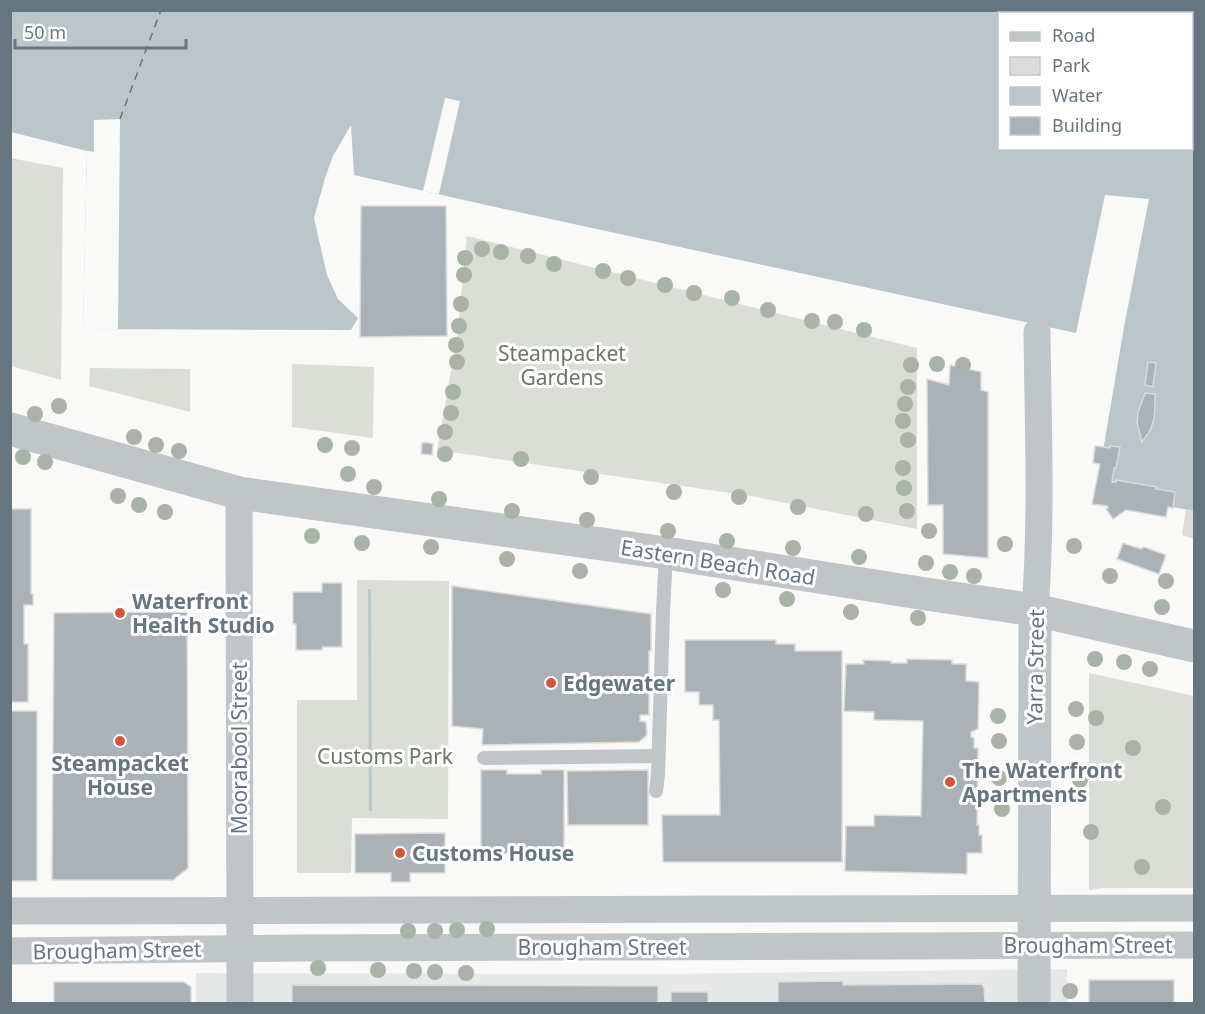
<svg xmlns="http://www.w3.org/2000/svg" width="1205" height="1014" font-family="'Noto Sans',sans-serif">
<rect width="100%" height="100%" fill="#f9f9f7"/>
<path fill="#e7e8e8" d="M1067 969 1068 1004H196V973L660 974Z"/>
<g fill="#daded6">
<path d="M10 158 63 168 61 380 11 366Z"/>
<path d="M467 236 917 348V529L751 496 437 450 457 337Z"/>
<path d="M292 364 374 367 373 438 292 427Z"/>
<path d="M90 368 190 369V412L89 386Z"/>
<path d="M1186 510 1194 511V539L1182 535Z"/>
<path d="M357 580 449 581 448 819 352 818 351 873H297V700H357Z"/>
<path d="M1089 673 1194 696V888H1105L1089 890Z"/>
</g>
<g fill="#bbc6ca" fill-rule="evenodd">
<path d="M10 11H1194V511L1096 492 1124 327 1149 199 1105 195 1076 333 477 203 354 175 351 125 333 156 325 178 314 218 327 275 338 299 358 318 351 330 83 329 87 151 11 132ZM1000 14H1192V148H1000Z"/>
<path d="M368 589H371L372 811H369Z"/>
</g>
<g fill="#f9f9f7">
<path d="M445 98 460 101 439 194 423 191Z"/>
<path d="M120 119 118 329H83L87 151 94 152V120Z"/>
</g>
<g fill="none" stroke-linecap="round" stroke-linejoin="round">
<path stroke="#60757a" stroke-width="1.5" stroke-dasharray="8 6" stroke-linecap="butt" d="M120 119 161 10"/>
</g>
<g fill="#aab2b7" stroke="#dbdbd9" stroke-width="1.5">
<path d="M361 206H446L447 336 360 337Z"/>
<path d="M1148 362 1156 363 1153 387 1145 385Z"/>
<path d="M950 365 981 372V390L988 392V558L943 554V505H928L927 379 949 385Z"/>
<path d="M1145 393 1155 394V405L1154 419 1150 431 1142 442 1137 423 1138 412Z"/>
<path d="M425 442 433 444 432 455 421 454 422 443H425Z"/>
<path d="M1095 446 1110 448V446L1120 447 1116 468H1114L1112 482H1116V480L1157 487 1156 489 1175 492 1173 508 1168 507 1166 517 1126 510 1113 519 1106 509 1108 508 1107 506 1092 504 1100 464 1093 463Z"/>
<path d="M10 509H31V594H33V605H24V644H28V702H10Z"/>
<path d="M1123 543 1141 549 1144 547 1166 555 1159 574 1117 559Z"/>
<path d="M322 583H342V647H322V650H296V624H293V592H322Z"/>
<path d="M452 586 651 614V651H649V715H640V721L646 722 647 735 639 742 482 745 483 729 452 726Z"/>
<path d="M187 612 188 868 173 880H52L54 613Z"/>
<path d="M685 640H776V644H795V651H842V862H663L662 815H720L719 720H713V705H699V692H685Z"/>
<path d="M907 659 952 660V664H966V681L979 682 978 729 971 732V737L974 738V748H978L977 825H979V835H982V853H967V874L845 871 846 826H874V815L921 816 923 721 874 720V712L844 711 846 664H864L863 660 891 661V663H907Z"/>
<rect x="10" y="711" width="27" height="170"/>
<path d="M481 770H507V774H541V770H564V854L481 853Z"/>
<path d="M648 770V825H568L567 771Z"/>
<path d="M445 833V873H410V882H391V873H355V834Z"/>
<rect x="1089" y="980" width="85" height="24"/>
<path d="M843 981V985L981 984 984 987 985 1004H778V982Z"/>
<path d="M54 982H184L191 987V1004H54Z"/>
<path d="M292 985 658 986V1004H292Z"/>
<rect x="671" y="992" width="37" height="12"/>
</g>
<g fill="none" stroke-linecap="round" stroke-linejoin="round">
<g stroke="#c0c5c8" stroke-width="14">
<path d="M484 758 658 756"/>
<path d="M656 791 658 775 663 612 666 554"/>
</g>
<g stroke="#c0c5c8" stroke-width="27">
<path d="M239 493 240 1004"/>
<path d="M1035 610C1042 518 1038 424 1037 332"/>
<path d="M10 911 1194 908"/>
<path d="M10 951 298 948 1194 945"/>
</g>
<g stroke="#c0c5c8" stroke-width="33">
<path d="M10 429 239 493 666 553 926 594 1035 610 1194 646"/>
<path d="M1034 1004 1035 610"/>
</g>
</g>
<g fill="#aab3a7">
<circle cx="482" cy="249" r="8"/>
<circle cx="501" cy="252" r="8"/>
<circle cx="528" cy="256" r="8"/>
<circle cx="465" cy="258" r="8"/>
<circle cx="554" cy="264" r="8"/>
<circle cx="603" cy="271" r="8"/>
<circle cx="464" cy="275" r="8"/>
<circle cx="628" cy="278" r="8"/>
<circle cx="665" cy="285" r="8"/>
<circle cx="694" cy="293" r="8"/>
<circle cx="732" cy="298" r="8"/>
<circle cx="461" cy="304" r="8"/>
<circle cx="768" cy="310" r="8"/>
<circle cx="812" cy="321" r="8"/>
<circle cx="835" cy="322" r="8"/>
<circle cx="459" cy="326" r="8"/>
<circle cx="864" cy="330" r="8"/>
<circle cx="456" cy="345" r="8"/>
<circle cx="457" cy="362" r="8"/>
<circle cx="937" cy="364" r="8"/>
<circle cx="911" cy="365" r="8"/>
<circle cx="963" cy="365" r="8"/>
<circle cx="908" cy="387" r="8"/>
<circle cx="453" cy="392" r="8"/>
<circle cx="905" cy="404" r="8"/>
<circle cx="59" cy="406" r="8"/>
<circle cx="451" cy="413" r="8"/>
<circle cx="35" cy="414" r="8"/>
<circle cx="903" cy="421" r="8"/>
<circle cx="445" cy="432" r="8"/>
<circle cx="134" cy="437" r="8"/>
<circle cx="908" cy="440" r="8"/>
<circle cx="156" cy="445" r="8"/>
<circle cx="325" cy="445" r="8"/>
<circle cx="352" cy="448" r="8"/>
<circle cx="179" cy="451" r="8"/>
<circle cx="445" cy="454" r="8"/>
<circle cx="23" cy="457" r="8"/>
<circle cx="521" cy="459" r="8"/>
<circle cx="45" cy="462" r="8"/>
<circle cx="903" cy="468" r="8"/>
<circle cx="348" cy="474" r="8"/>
<circle cx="591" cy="477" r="8"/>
<circle cx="374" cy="487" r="8"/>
<circle cx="904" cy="488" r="8"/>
<circle cx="674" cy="492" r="8"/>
<circle cx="118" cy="496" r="8"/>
<circle cx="739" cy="497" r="8"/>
<circle cx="439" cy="499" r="8"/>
<circle cx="139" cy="505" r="8"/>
<circle cx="798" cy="507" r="8"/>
<circle cx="512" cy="511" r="8"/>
<circle cx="907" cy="511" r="8"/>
<circle cx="165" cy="512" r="8"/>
<circle cx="866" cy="514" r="8"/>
<circle cx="587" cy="520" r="8"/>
<circle cx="668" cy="531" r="8"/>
<circle cx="929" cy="531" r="8"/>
<circle cx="312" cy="536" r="8"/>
<circle cx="727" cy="541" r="8"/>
<circle cx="362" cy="543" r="8"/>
<circle cx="1005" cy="544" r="8"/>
<circle cx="1074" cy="546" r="8"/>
<circle cx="431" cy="547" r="8"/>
<circle cx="793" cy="548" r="8"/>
<circle cx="859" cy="557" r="8"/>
<circle cx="507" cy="559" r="8"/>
<circle cx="926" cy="563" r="8"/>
<circle cx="580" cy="571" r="8"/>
<circle cx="950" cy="572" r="8"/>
<circle cx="974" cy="576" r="8"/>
<circle cx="1110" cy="576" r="8"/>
<circle cx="1166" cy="581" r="8"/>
<circle cx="723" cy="590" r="8"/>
<circle cx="787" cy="599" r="8"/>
<circle cx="1162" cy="607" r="8"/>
<circle cx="851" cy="612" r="8"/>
<circle cx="918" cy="618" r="8"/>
<circle cx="1095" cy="659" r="8"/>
<circle cx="1124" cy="662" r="8"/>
<circle cx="1150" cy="669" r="8"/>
<circle cx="1076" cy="709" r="8"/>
<circle cx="998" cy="716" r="8"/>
<circle cx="1096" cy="718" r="8"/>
<circle cx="999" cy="741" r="8"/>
<circle cx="1077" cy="742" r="8"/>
<circle cx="1133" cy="748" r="8"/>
<circle cx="999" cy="778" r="8"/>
<circle cx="1080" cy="780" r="8"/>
<circle cx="1163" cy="807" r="8"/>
<circle cx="1002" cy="809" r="8"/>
<circle cx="1091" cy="832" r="8"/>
<circle cx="1142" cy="867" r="8"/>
<circle cx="487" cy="929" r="8"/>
<circle cx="457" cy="930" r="8"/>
<circle cx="408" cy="931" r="8"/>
<circle cx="435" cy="931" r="8"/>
<circle cx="318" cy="968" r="8"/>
<circle cx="378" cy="970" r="8"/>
<circle cx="414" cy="971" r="8"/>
<circle cx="435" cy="972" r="8"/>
<circle cx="466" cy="973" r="8"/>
<circle cx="1070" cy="991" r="8"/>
</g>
<g fill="#d95337" stroke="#fff" stroke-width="2">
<circle cx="120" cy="613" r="6"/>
<circle cx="551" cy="683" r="6"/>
<circle cx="120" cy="741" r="6"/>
<circle cx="950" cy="782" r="6"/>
<circle cx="400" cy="853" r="6"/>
</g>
<g text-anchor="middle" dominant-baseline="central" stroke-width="6" stroke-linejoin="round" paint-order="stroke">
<g font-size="21" fill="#697965" stroke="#fff">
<text x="562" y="353">Steampacket<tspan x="562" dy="24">Gardens</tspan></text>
<text x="385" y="756">Customs Park</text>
</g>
<g font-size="21" fill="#667680" stroke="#fff">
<text transform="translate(718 562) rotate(9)">Eastern Beach Road</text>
<text transform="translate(1035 667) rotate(-89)">Yarra Street</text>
<text transform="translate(239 748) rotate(-90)">Moorabool Street</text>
<text x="1088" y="945">Brougham Street</text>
<text x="602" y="947">Brougham Street</text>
<text transform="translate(117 950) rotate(-1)">Brougham Street</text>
</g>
<g font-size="21" font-weight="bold" fill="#667680" stroke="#fff" text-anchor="start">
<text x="132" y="601">Waterfront<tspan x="132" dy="24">Health Studio</tspan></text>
<text x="563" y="683">Edgewater</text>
<text x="120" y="763" text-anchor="middle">Steampacket<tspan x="120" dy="24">House</tspan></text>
<text x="962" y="770">The Waterfront<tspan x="962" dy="24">Apartments</tspan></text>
<text x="412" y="853">Customs House</text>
</g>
</g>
<rect width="1205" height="1014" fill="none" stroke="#667680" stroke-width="24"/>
<rect x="998" y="12" width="195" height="138" fill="#ffffff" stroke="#c2c8cc" stroke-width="1.5"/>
<rect x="1010" y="32" width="30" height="9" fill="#c0c5c8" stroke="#c2c8cc" stroke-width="1.5"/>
<text x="1052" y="42" font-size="18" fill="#667680">Road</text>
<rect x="1010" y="57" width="30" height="18" fill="#daded6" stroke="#c2c8cc" stroke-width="1.5"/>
<text x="1052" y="72" font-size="18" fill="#667680">Park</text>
<rect x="1010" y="87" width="30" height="18" fill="#bbc6ca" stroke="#c2c8cc" stroke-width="1.5"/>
<text x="1052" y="102" font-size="18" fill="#667680">Water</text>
<rect x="1010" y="117" width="30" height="18" fill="#aab2b7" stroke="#c2c8cc" stroke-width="1.5"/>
<text x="1052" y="132" font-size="18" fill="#667680">Building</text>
<path d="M15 39v9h171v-9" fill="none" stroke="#667680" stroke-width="3"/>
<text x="24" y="39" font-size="18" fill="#667680" stroke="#ffffff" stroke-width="4.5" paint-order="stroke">50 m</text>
</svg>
